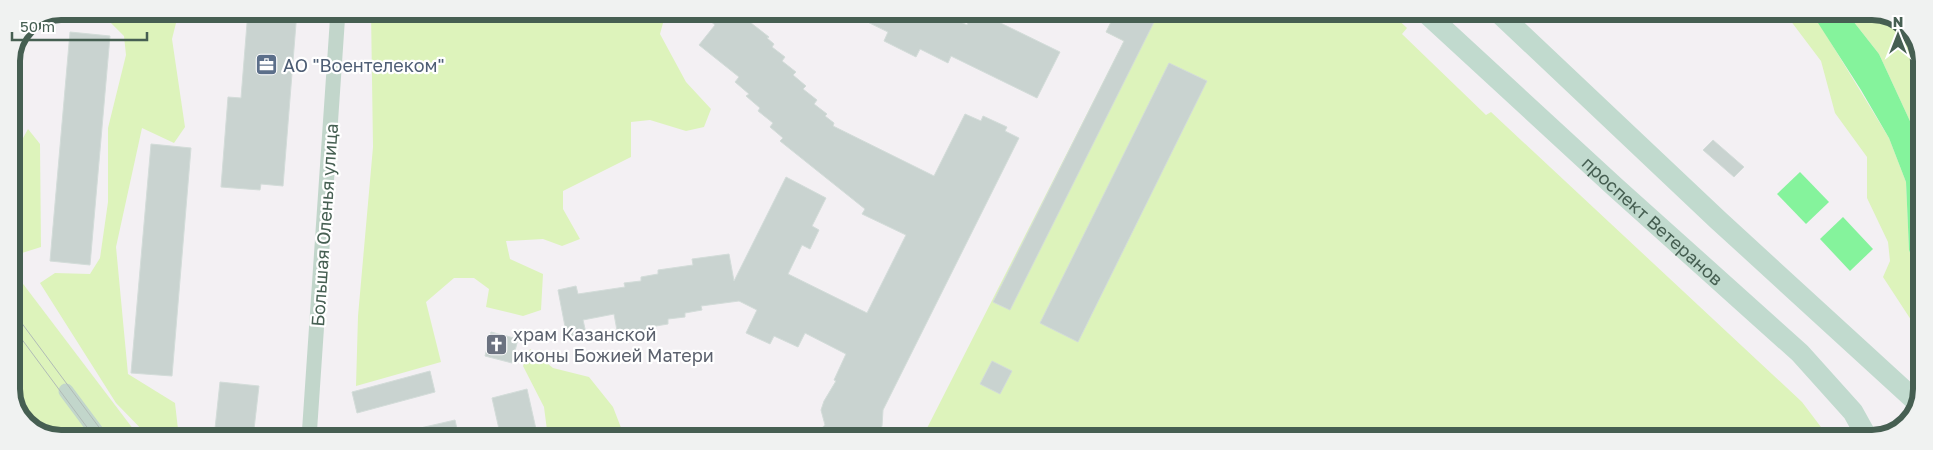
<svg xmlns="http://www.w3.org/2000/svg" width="1933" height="450" font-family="'Golos Text',sans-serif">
<rect width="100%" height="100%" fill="#f3f0f3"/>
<g fill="#ddf3bb">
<path d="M71 11H179L172 39 185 127 174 143 142 128 116 247 128 374 175 403 179 438H150L116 403 40 283 55 273 90 274 100 258 108 202V128L126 55 124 36 110 22 73 15Z"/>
<path d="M371 11 666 12 660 34 686 82 711 109 704 127 686 131 650 120 631 122V157L563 191V209L580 239 562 246 543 239 506 241 510 259 543 274 541 310 523 316 486 307 489 289 474 278H454L426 302 441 362 356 386 358 316 373 147Z"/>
<path d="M1116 12H1390L1407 28 1402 34 1486 115 1491 112 1802 402 1830 439 922 438 1124 41 1106 32Z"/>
<path d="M1784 12H1811L1817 20 1889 138 1906 182 1909 250 1921 281V326H1915L1883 277 1890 261 1888 242 1867 198V157L1835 113 1821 61Z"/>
<path d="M1846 12H1882L1909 28 1921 55V145L1879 54Z"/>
<path d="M28 129 40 144 41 247 22 253 11 233V160Z"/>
<path d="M11 268 140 438H51L24 422 12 395Z"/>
<path d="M530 349 553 368 589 377 613 407 625 438H548L544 407 523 366Z"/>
</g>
<g fill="#85f39c">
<path d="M1811 12H1846L1879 54 1921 145V281L1909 250 1906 182 1889 138 1861 90Z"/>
<path d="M1800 172 1829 202 1806 224 1777 194Z"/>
<path d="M1843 217 1873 249 1850 271 1820 239Z"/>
</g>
<g fill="#c9d3d0" stroke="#d3dcd9">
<path d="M248 11H297L283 186 261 184 260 190 221 187 228 97 241 98Z"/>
<path d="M716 12H737L769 37 767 38 774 44 772 47 785 57 782 61 796 72 793 75 806 86 803 89 817 100 814 104 827 114 825 116 834 123 833 126 934 176 965 114 981 121 983 116 1007 127 1005 131 1019 138 883 410 882 426 876 438H811L825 425 821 410 824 401 836 381 834 380 846 354 805 333 798 347 774 336 770 344 746 333 757 310 739 301 701 306 702 310 685 313V317L668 319V324L650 327 651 331 618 336 614 314 583 320 586 333 567 337 558 290 576 286 578 294 625 287 624 283 641 281V277L658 274V270L693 265 692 259 729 254 734 281 786 177 826 198 812 226 819 230 810 249 802 245 788 274 867 313 906 235 862 214 865 209 780 141 783 138 770 127 773 123 758 111 760 108 746 96 749 94 735 82 739 77 699 45 715 25 709 20Z"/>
<path d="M847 12H939L967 25 973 12H978L1060 52 1037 98 951 56 948 63 920 49 916 57 884 41 888 32Z"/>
<path d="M1116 12H1159L1010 310 993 302 1124 41 1106 32Z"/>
<path d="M70 32 110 36 90 265 50 261Z"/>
<path d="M1169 63 1207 81 1078 342 1040 323Z"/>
<path d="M1713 140 1744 167 1734 177 1703 150Z"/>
<path d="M151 144 191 148 172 376 131 373Z"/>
<path d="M491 332 518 339 512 363 485 356Z"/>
<path d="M992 361 1012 371 1000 394 980 384Z"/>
<path d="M430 371 435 392 357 413 352 392Z"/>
<path d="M220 382 259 386 253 438H214Z"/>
<path d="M527 389 538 438H501L492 398Z"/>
<path d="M455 420 459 438H404L403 432Z"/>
</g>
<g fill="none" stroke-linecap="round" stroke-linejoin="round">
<g stroke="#c2d6cb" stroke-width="15">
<path d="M66 391 101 438"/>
<path d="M309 438 338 11"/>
</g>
<g stroke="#c1dace" stroke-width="21">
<path id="s1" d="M1425 12 1615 187 1800 353 1853 412 1868 439"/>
<path d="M1498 12 1718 220 1918 403"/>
</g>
<g stroke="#b1bbb7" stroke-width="1">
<path d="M12 310 107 438"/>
<path d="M12 326 95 438"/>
</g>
</g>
<defs>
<symbol id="office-square" viewBox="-11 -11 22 22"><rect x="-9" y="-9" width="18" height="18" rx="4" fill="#5c6f8a" stroke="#fff"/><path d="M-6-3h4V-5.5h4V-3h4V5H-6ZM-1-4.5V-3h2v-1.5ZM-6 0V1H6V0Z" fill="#fff"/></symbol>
<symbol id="church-square" viewBox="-11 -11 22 22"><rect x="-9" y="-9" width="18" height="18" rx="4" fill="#6b7280" stroke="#fff"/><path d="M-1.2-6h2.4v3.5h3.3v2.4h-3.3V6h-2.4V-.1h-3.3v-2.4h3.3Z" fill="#fff"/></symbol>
</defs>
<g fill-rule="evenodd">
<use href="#office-square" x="254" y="52" width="25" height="25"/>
<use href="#church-square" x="484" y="332" width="25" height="25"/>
</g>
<g text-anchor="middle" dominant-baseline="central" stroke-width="4.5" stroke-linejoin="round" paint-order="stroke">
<g font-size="18" fill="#4e5e75" stroke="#fff" text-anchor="start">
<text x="283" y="65">АО "Воентелеком"</text>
</g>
<g font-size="18" fill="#465f52" stroke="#fff">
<text stroke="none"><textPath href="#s1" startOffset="309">проспект Ветеранов</textPath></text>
<text transform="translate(324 225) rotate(-86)">Большая Оленья улица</text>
</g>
<g font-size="18" fill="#5b616d" stroke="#fff" text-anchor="start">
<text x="513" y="334">храм Казанской<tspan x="513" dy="21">иконы Божией Матери</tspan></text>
</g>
</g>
<path d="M0 0H1933V450H0ZM61 20H1872A41 41 0 0 1 1913 61V389A41 41 0 0 1 1872 430H61A41 41 0 0 1 20 389V61A41 41 0 0 1 61 20Z" fill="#f0f2f1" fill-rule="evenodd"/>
<path fill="none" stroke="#465f52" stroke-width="6" d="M61 20H1872A41 41 0 0 1 1913 61V389A41 41 0 0 1 1872 430H61A41 41 0 0 1 20 389V61A41 41 0 0 1 61 20Z"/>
<g transform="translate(1898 35)" stroke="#ffffff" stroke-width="4" paint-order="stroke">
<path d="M0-4L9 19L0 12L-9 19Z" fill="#465f52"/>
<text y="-8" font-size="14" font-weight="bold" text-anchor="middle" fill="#465f52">N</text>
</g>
<path d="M12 32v8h135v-8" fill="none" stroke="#465f52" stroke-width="2.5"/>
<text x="20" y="32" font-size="15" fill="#465f52" stroke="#ffffff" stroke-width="4" paint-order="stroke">50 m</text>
</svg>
